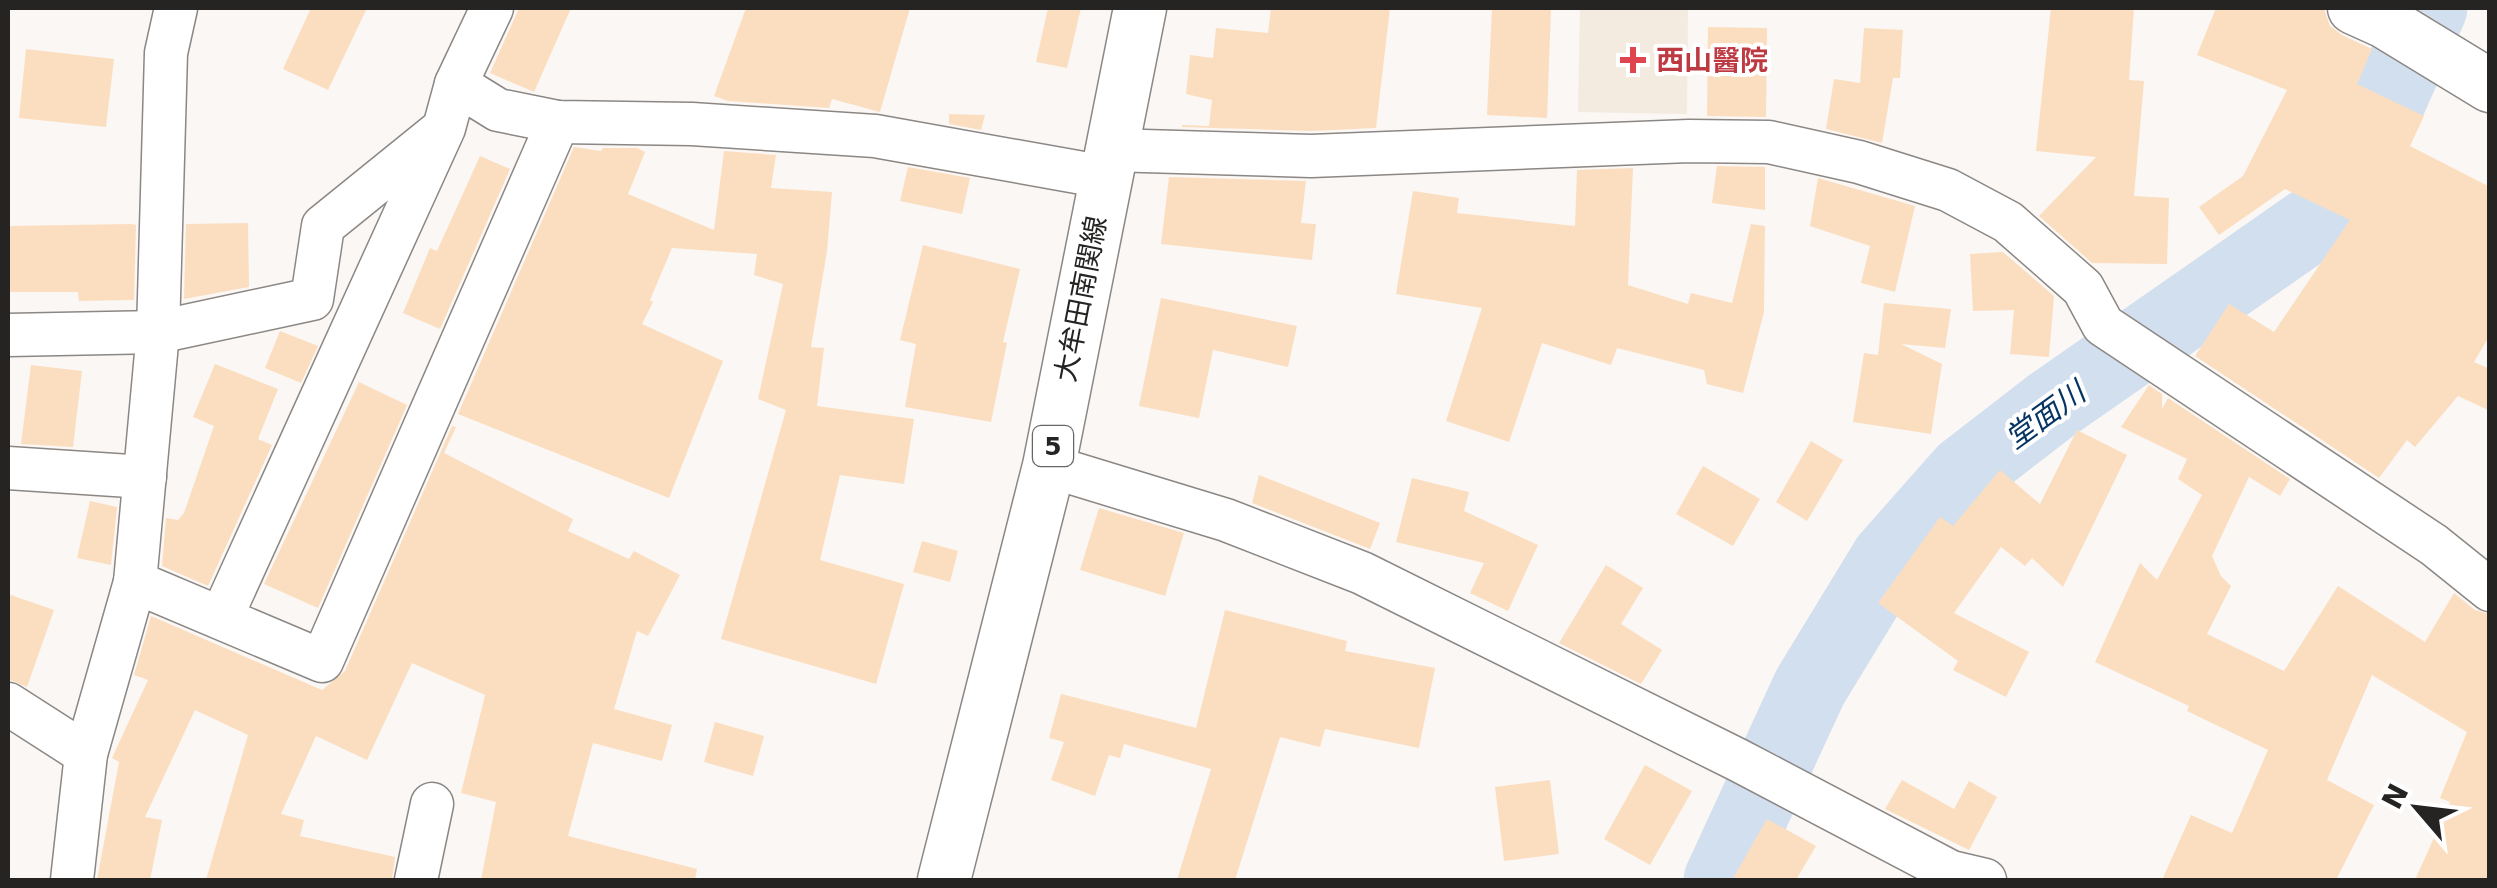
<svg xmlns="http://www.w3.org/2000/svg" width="2497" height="888" font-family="'DejaVu Sans','Noto Sans JP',sans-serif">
<rect width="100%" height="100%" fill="#fbf7f4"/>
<path fill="#f3eae0" d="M1580 8H1688L1687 114 1578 112Z"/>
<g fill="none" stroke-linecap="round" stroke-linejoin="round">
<path stroke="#d2dfef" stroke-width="75" d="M1721 880 1810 687 1888 559 1964 473 2052 405 2329 212 2357 172 2430 8"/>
</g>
<g fill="#fbdec0">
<path d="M311 8H367L328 90 283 69Z"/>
<path d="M519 8H571L534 92 490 73Z"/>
<path d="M746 8H910L880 112 832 99 829 108 728 101 714 96Z"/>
<path d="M1048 8H1081L1067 68 1036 62Z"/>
<path d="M1271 8H1390L1376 128 1311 131 1182 127V125L1209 126 1212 100 1186 94 1190 55 1213 58 1216 28 1268 33Z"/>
<path d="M1492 8H1551L1547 118 1487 115Z"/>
<path d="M2051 8H2134L2129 80 2144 81 2134 196 2169 198 2167 264 2092 263 2039 216 2096 157 2036 151Z"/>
<path d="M2216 8 2324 9 2330 26 2342 35 2372 49 2357 84 2424 116 2410 146 2490 187V335L2474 362 2490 369V411L2458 396 2415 447 2407 440 2379 478 2195 356 2229 304 2274 332 2350 220 2285 189 2219 235 2199 207 2243 176 2287 90 2197 55Z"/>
<path d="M1708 27 1767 28 1766 117 1707 116Z"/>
<path d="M1864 28 1903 30 1900 78H1893L1882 143 1826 129 1834 79 1860 83Z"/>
<path d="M26 49 114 59 106 127 19 118Z"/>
<path d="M949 114 985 115 981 130 949 124Z"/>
<path d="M574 147 601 151 603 148H637L645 152 628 194 714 230 724 151 776 155 771 188 832 192 827 251 811 347 824 348 817 406 914 419 904 484 840 475 820 560 904 584 876 684 721 639 786 410 758 399 783 284 754 275 757 254 672 248 650 300 653 302 642 324 723 361 669 498 458 414Z"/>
<path d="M480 156 510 169 440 329 403 313 430 248 437 251Z"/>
<path d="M1717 166 1765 167V210L1712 203Z"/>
<path d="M908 167 970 178 962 214 900 201Z"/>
<path d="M1633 168 1628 285 1688 304 1691 293 1732 303 1751 224 1765 226 1764 312 1743 393 1707 384 1704 370 1617 348 1611 365 1542 343 1509 442 1446 421 1482 308 1396 294 1413 191 1459 198 1457 213 1575 226 1577 170Z"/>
<path d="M1169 177 1306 181 1301 223 1316 224 1312 260 1161 244Z"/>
<path d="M1818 178 1915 206 1895 292 1861 283 1870 246 1810 226Z"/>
<path d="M248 223 249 287 184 299 186 224Z"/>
<path d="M131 224 136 225 134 300 79 301 78 292H8V226Z"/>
<path d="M923 245 1020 269 1003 342 1007 343 991 422 905 407 916 344 900 340Z"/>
<path d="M2003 252 2054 296 2049 357 2010 354 2014 310 1973 311 1970 254Z"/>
<path d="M1161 298 1297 326 1288 367 1213 350 1199 418 1139 406Z"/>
<path d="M1884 303 1951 309 1945 348 1901 344 1942 364 1931 434 1853 422 1864 353 1878 355Z"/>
<path d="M280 331 318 346 301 383 265 368Z"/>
<path d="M215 364 278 389 258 439 272 445 208 586 162 566 166 518 178 520 184 513 214 426 193 417Z"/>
<path d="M31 365 82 371 73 447 21 444Z"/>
<path d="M359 382 407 405 318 608 264 584Z"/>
<path d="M2149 385 2162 394V409L2168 398 2290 479 2280 496 2249 477 2212 556 2221 576 2231 586 2207 634 2284 671 2338 586 2425 642 2454 593 2475 610 2490 614V880H2415L2450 802 2440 798 2467 732 2372 675 2327 780 2374 805 2336 880H2162L2191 815 2232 833 2268 750 2187 711 2189 706 2095 662 2140 563 2157 580 2202 495 2178 479 2187 459 2121 427Z"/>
<path d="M452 426 456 427 444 453 573 519 568 531 629 559 634 551 680 575 648 636 637 631 614 709 672 725 662 761 593 743 568 836 697 869 695 880H481L496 802 461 793 485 695 412 663 367 760 316 736 281 814 304 820 300 836 395 857 392 880H206L248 735 195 710 145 817 162 820 150 880H97L119 762 112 758 148 680 134 675 151 616 322 690 345 671Z"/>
<path d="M2077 430 2127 455 2063 587 2032 558 2025 566 2001 547 1954 613 2029 652 2006 697 1953 670 1958 661 1878 603 1940 517 1953 526 2000 470 2040 504Z"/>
<path d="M1811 441 1843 460 1807 521 1776 502Z"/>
<path d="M1703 466 1760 499 1733 546 1676 514Z"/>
<path d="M1259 475 1380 523 1370 549 1252 503Z"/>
<path d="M1412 478 1469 492 1464 511 1538 545 1508 611 1470 593 1484 563 1396 542Z"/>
<path d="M90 501 117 507 111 565 77 558Z"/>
<path d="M1099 508 1184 533 1165 596 1080 570Z"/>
<path d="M922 541 958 551 950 582 913 572Z"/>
<path d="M1606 565 1643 588 1621 624 1662 650 1641 684 1559 643Z"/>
<path d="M8 594 54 610 27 687 8 679Z"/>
<path d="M1225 610 1347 641 1345 651 1435 668 1419 748 1325 729 1320 747 1280 737 1235 880H1177L1211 769 1124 744 1120 758 1109 755 1095 796 1051 780 1064 742 1049 738 1061 694 1196 728Z"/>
<path d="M715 722 764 736 753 776 704 762Z"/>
<path d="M1645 765 1692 791 1650 865 1604 839Z"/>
<path d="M1550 780 1559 854 1504 861 1495 787Z"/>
<path d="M1902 780 1954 809 1969 781 1997 797 1969 850 1885 809Z"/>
<path d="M1767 819 1816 846 1796 880H1732Z"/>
</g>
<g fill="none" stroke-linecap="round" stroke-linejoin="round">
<defs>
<g id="minor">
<path d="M492 8 456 84 498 110 558 122 692 124 875 136 1105 177"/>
<path d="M1110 150 1311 156 1689 141 1769 142 1859 162 1948 190 2008 222 2083 288 2103 325 2434 545 2490 590"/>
<path d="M8 335 158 332 312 299 323 226 438 133"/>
<path d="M1049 466 1226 520 1362 573 1738 760 1951 872 1985 880"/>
<path d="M8 468 145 477"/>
<path d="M135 582 158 332 166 53 176 8"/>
<path d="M222 616 444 128 456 84"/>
<path d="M8 704 86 754"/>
<path d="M72 880 86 754 135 582 322 661 558 122"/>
<path d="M416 880 432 804"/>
</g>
<g id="major">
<path d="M2354 8 2385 22 2490 86"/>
<path d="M944 880 1049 466 1140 8"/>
</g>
</defs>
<use href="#minor" stroke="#8b8784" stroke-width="45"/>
<use href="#major" stroke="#8b8784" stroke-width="55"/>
<use href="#minor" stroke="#fff" stroke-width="42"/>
<use href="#major" stroke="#fff" stroke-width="52"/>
</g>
<path fill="#e0444e" stroke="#fff" stroke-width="4" d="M1628 45h10v10h10v10h-10v10h-10v-10h-10v-10h10z"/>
<g text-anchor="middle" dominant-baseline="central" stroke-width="8" stroke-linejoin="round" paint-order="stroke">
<rect fill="#fff" stroke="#666665" stroke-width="2.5" x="1033" y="426" width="40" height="40" rx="8"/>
<g font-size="25" font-weight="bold" fill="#252423">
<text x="1053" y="446">5</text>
</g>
<g font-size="28" font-weight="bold" fill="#be3a42" stroke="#fff" text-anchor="start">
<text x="1656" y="60">西山醫院</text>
</g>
<g font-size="28" fill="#252423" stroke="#fff">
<text transform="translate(1081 299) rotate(-79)">大牟田南関線</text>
</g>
<g font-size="30" font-style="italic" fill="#063563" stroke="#fff">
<text transform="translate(2045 415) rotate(-36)">堂面川</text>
</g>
</g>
<rect width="2497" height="888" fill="none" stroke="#252423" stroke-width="20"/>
<g transform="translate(2417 808) rotate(298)" stroke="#ffffff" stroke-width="8" paint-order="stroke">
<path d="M0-8L18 38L0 25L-18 38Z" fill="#252423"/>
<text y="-15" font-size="28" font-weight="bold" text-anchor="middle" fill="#252423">N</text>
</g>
</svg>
